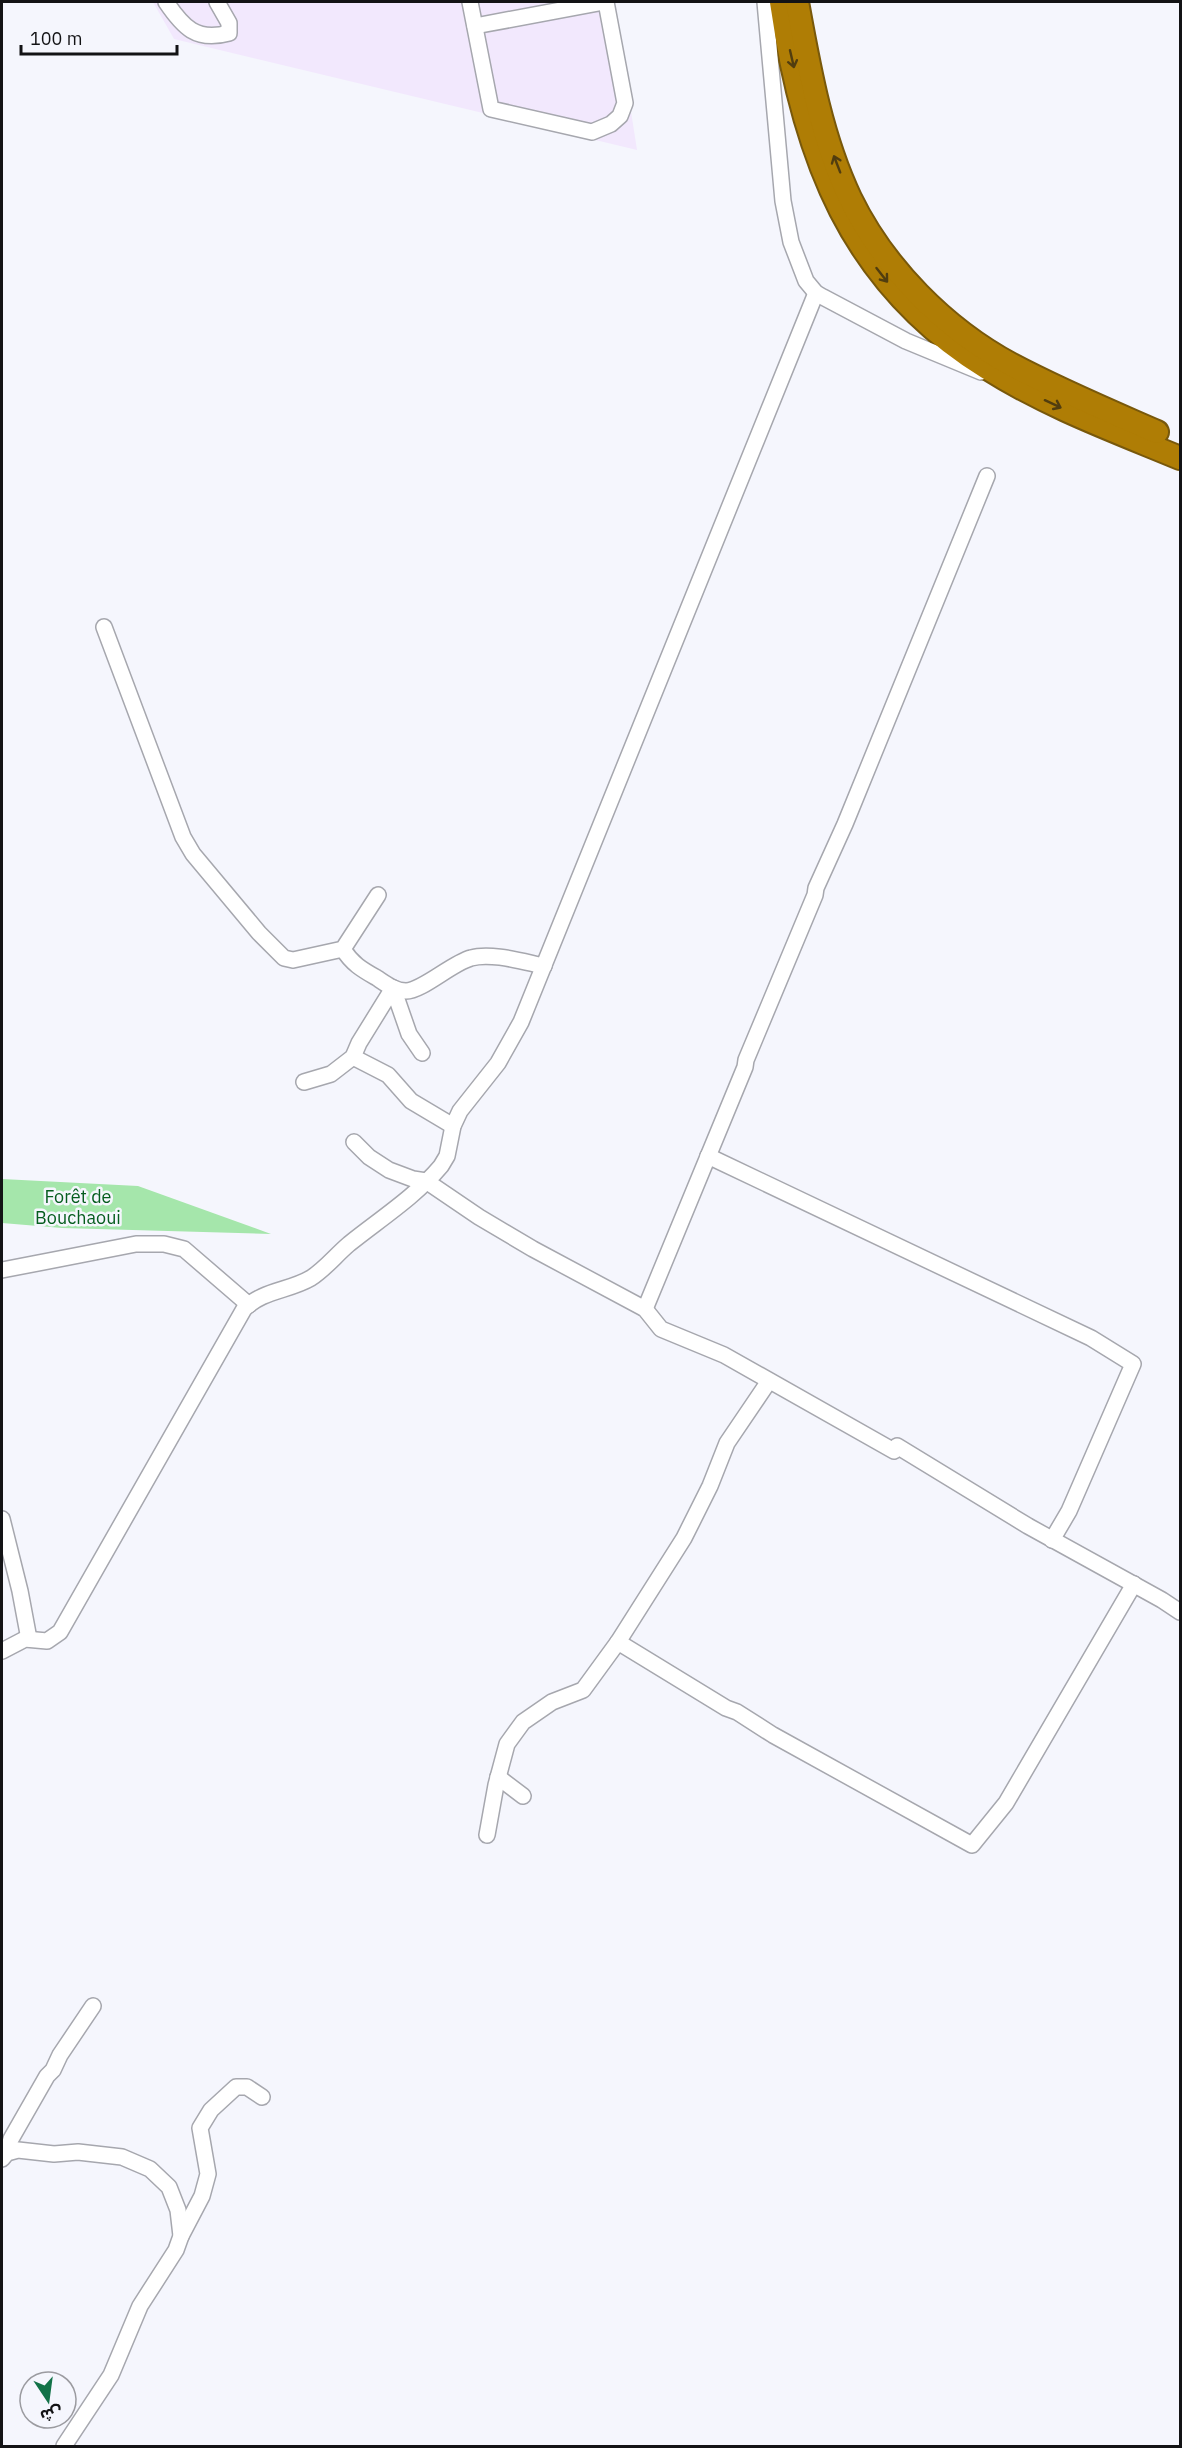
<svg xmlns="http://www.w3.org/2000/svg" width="1182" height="2448" font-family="'IBM Plex Sans','Noto Sans Arabic',sans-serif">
<rect width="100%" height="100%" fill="#f5f6fd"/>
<path fill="#f2e8fd" d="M153 2H614L637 150 174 39Z"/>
<path fill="#a5e6ab" d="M2 1179 138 1186 271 1234 62 1228 2 1223Z"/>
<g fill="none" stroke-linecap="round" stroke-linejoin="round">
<defs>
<g id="minor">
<path d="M166 2C183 27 196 42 229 33V23L217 2"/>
<path d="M470 2 491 109 592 132 611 124 620 116 625 103 606 2"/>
<path d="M765 2 783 201 791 242 806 281 816 293 823 297 906 341 981 372"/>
<path d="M475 26 604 2"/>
<path d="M104 627 183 837 193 854 259 933 284 958 293 960 343 949 378 895"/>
<path d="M343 949C352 964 363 970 377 978 386 984 395 991 406 991 422 991 452 963 471 958 491 952 524 962 544 966"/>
<path d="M393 988 409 1034 422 1053"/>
<path d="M353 1057 388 1075 411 1101 453 1126"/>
<path d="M304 1082 331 1074 353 1057 359 1043 393 988"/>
<path d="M354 1142 369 1157 389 1170 413 1179 426 1181 479 1217 533 1249 645 1309 661 1329 724 1355 894 1451"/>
<path d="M708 1156 1091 1338 1133 1364 1069 1511 1052 1540"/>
<path d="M2 1270 136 1244H164L184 1249 249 1305"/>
<path d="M645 1309 745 1067 746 1060 815 895 816 888 845 824 987 476"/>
<path d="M897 1446 1028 1526 1162 1600 1180 1612"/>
<path d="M2 1519 20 1591 29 1639"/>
<path d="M618 1642 726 1708 737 1712 773 1735 972 1845 1006 1803 1134 1584"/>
<path d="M2 1651 25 1639 47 1641 60 1632 244 1309C263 1290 289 1291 311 1278 325 1269 336 1255 349 1244 380 1219 415 1197 441 1166L447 1156 453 1126 460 1111 498 1063 521 1022 816 293"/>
<path d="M498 1777 523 1796"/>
<path d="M487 1835 496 1785 507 1744 523 1722 552 1702 583 1690 618 1642 684 1538 710 1486 727 1443 769 1381"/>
<path d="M7 2153 11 2139 47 2076 53 2070 60 2055 93 2006"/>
<path d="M2 2159 7 2153 18 2150 54 2154 78 2152 122 2157 150 2169 169 2187 178 2210 181 2236 176 2250 140 2306 111 2375 64 2446"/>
<path d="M181 2236 202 2196 208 2174 200 2128 211 2110 236 2087H247L262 2097"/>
</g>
<g id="highway">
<path d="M781 2C803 155 850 283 987 368 1047 406 1115 431 1180 458"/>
<path d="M797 2C809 68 821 137 850 198 884 268 945 329 1012 365 1059 390 1109 411 1157 432"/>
</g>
</defs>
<use href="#minor" stroke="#a6a7ae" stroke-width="18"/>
<use href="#highway" stroke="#78580b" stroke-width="26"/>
<use href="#minor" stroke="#fff" stroke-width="15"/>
<use href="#highway" stroke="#af7d05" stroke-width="22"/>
</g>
<defs><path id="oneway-shaft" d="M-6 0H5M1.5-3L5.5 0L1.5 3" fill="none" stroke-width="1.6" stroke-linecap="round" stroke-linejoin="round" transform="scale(1.5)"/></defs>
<g stroke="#513d0f">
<use href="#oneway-shaft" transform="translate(792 59) rotate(77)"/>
<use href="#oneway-shaft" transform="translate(837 164) rotate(-111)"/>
<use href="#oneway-shaft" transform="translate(882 275) rotate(52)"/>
<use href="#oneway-shaft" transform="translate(1053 404) rotate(25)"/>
</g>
<g text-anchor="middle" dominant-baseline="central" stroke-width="5" stroke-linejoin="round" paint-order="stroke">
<g font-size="18" fill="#055d1e" stroke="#f5f6fd">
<text x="78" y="1196">Forêt de<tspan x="78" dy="21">Bouchaoui</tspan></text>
</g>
</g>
<rect width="1182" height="2448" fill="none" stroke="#131315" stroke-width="6"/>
<g transform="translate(48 2400) rotate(167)"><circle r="28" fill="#f5f6fd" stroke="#9b9ba0" stroke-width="1.5"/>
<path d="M0-4.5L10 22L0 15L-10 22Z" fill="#127248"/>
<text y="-9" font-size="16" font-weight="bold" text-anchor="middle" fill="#131315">ش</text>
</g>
<path d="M21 45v9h156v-9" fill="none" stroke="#131315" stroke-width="3"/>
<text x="30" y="45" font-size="18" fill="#131315" stroke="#f5f6fd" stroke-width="4.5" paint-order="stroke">100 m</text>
</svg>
